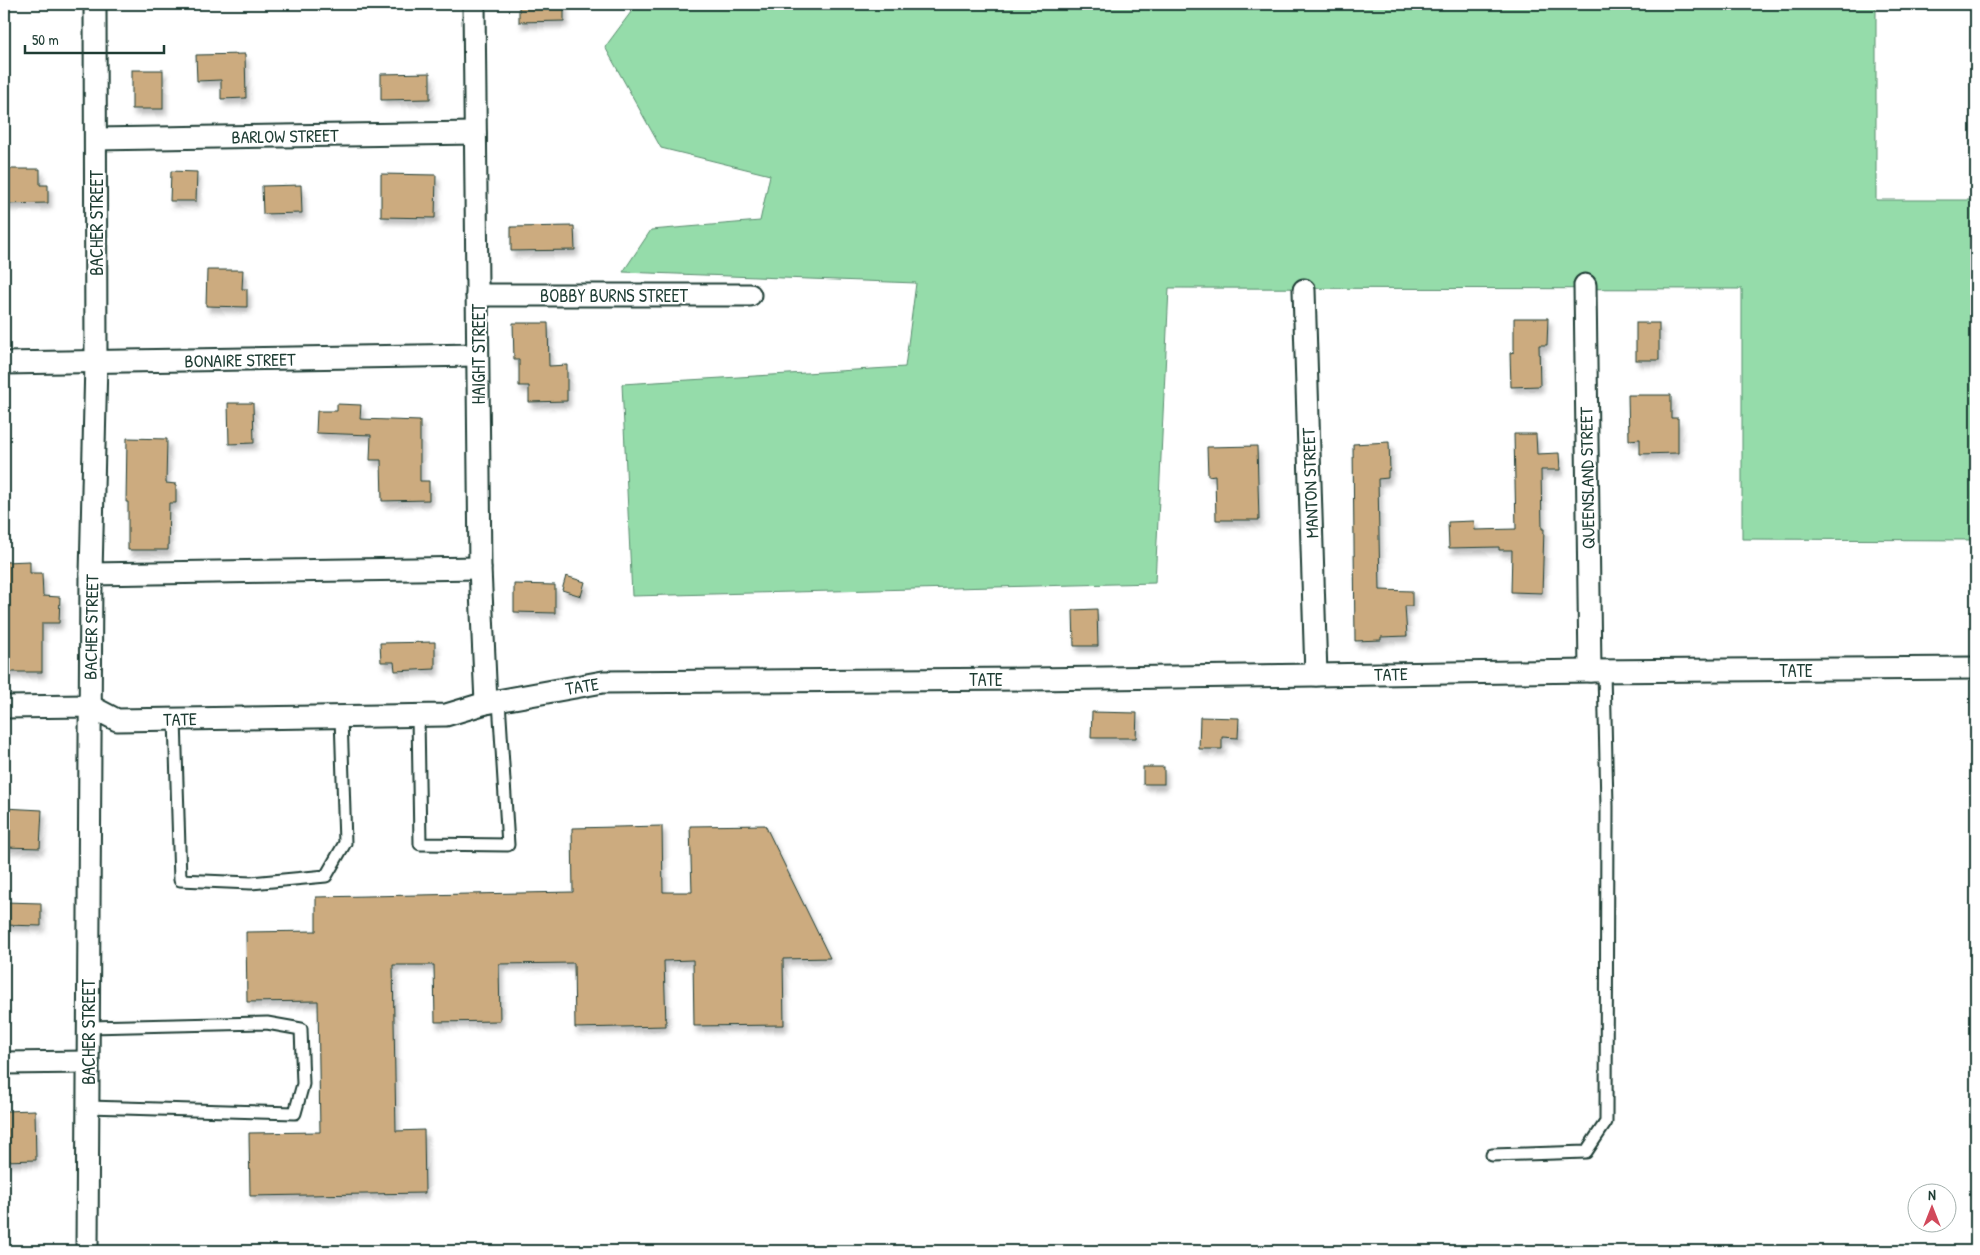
<svg xmlns="http://www.w3.org/2000/svg" width="1980" height="1255" font-family="'Patrick Hand',sans-serif">
<defs>
<filter id="shadow"><feDropShadow dx="3" dy="5.5" stdDeviation="2.5" flood-color="#0004"/></filter>
</defs>
<rect width="100%" height="100%" fill="#fff"/>
<filter id="ink" filterUnits="userSpaceOnUse"><feTurbulence type="fractalNoise" baseFrequency=".02" numOctaves="2"/><feDisplacementMap in="SourceGraphic" scale="10" xChannelSelector="R" yChannelSelector="G"/><feConvolveMatrix kernelMatrix="1 2 1 2 8 2 1 2 1" color-interpolation-filters="sRGB"/></filter>
<g filter="url(#ink)">
<path fill="#95dcaa" stroke="#5a8c6f" d="M637 4H1876V200H1976V540L1742 539V289L1169 288 1155 583 632 596 622 384 905 367 916 283 623 272 651 230 760 221 770 175 661 148 605 47Z"/>
<g fill="#ccab7f" stroke="#1f3d34" filter="url(#shadow)">
<path d="M519 4H564V21L519 22Z"/>
<path d="M245 54 246 98 221 99V80L197 81 196 55Z"/>
<rect x="132" y="70" width="31" height="39"/>
<path d="M430 73V99L381 100V74Z"/>
<path d="M4 169H40V185H48V203L4 204Z"/>
<path d="M171 171 197 172 196 201H170Z"/>
<path d="M381 174 436 175 435 218 381 217Z"/>
<path d="M301 185 302 213 263 214 262 186Z"/>
<path d="M574 226 575 250 511 251V227Z"/>
<path d="M207 270H243L242 289H247V307L206 306Z"/>
<path d="M1514 318H1548L1547 345H1539L1540 386 1511 387 1510 353 1514 352Z"/>
<path d="M513 323H548L549 366 567 365V401L529 402V386H519V360H514Z"/>
<rect x="1636" y="323" width="23" height="37"/>
<path d="M1628 395H1671V418H1678V453L1640 454V439L1629 440Z"/>
<path d="M228 403H253L254 443 229 444Z"/>
<path d="M337 404 361 405 360 419 420 421V481H429V500L382 501 381 460H370L371 435 316 433 317 411H337Z"/>
<path d="M1514 434H1536L1537 454 1559 453 1560 470H1541L1542 529H1544L1542 593 1511 592 1512 550H1499V547L1449 548 1448 522 1474 521 1475 530 1516 529Z"/>
<path d="M127 438 167 439 166 483 176 484V503H169L168 550H128V502H126Z"/>
<path d="M1389 442 1390 470H1388V478L1378 479 1380 590 1412 591V606H1405L1407 636 1381 637V640L1355 641 1353 444Z"/>
<path d="M1257 446 1259 520H1216L1215 475 1208 476 1207 447Z"/>
<path d="M30 561V573H42L43 596 60 597 59 623H42V672H4V562Z"/>
<path d="M566 576 585 582 581 596 562 590Z"/>
<path d="M514 584 555 585V613L514 612Z"/>
<path d="M1097 609 1098 646H1074L1073 610Z"/>
<path d="M435 642V669L395 671 394 662H381L380 643Z"/>
<path d="M1092 712 1137 713 1136 738H1091Z"/>
<path d="M1200 717 1239 718 1238 738 1222 737V749H1199Z"/>
<rect x="1143" y="767" width="21" height="17"/>
<path d="M4 808 42 810 40 848 4 847Z"/>
<path d="M765 825 830 958 783 959 784 1025 694 1026 693 960 664 961 666 1026 575 1028 574 963 499 964 500 1021 435 1022 434 965H393L396 1131 424 1130 425 1193 250 1196 249 1133 320 1132 318 1001 247 1002 246 932 316 931V897L573 892 572 828 662 826 663 892H692L690 826Z"/>
<path d="M4 902 41 903V926L4 925Z"/>
<path d="M35 1110 36 1160 4 1161V1111Z"/>
</g>
<g fill="none" stroke-linecap="round" stroke-linejoin="round">
<defs>
<g id="service">
<path d="M418 716 420 844 508 845 499 701"/>
<path d="M175 719 180 880 251 883 326 876 345 843 341 717"/>
<path d="M88 1107 295 1113 303 1084 301 1029 267 1023 89 1027"/>
<path d="M1492 1155 1586 1152 1606 1122 1607 806 1604 671"/>
</g>
<g id="minor">
<path d="M474 4 480 568 486 703"/>
<path d="M96 139 475 133"/>
<path d="M1585 285 1590 671"/>
<path d="M1304 290 1316 675"/>
<path d="M477 295H750"/>
<path d="M4 363 477 355"/>
<path d="M91 574 480 568"/>
<path d="M4 707 90 706 117 720 446 715 486 703 603 682 1034 679 1590 671 1976 668"/>
<path d="M4 1063 88 1062"/>
<path d="M87 1251 91 574 96 362 95 4"/>
</g>
</defs>
<use href="#service" stroke="#1f3d34" stroke-width="15"/>
<use href="#minor" stroke="#1f3d34" stroke-width="25"/>
<use href="#service" stroke="#fff" stroke-width="11"/>
<use href="#minor" stroke="#fff" stroke-width="21"/>
</g>
</g>
<g text-anchor="middle" dominant-baseline="central" stroke-width="4" stroke-linejoin="round" paint-order="stroke">
<g font-size="18" fill="#1f3d34" stroke="#fff">
<text transform="translate(285 136) rotate(-1)">BARLOW STREET</text>
<text transform="translate(96 223) rotate(-90)">BACHER STREET</text>
<text x="614" y="295">BOBBY BURNS STREET</text>
<text transform="translate(478 354) rotate(-90)">HAIGHT STREET</text>
<text transform="translate(240 360) rotate(-1)">BONAIRE STREET</text>
<text transform="translate(1587 478) rotate(-91)">QUEENSLAND STREET</text>
<text transform="translate(1310 483) rotate(-92)">MANTON STREET</text>
<text transform="translate(91 627) rotate(-89)">BACHER STREET</text>
<text x="1796" y="670">TATE</text>
<text transform="translate(1391 674) rotate(-1)">TATE</text>
<text x="986" y="679">TATE</text>
<text transform="translate(582 686) rotate(-9)">TATE</text>
<text transform="translate(180 719) rotate(-1)">TATE</text>
<text transform="translate(88 1032) rotate(-90)">BACHER STREET</text>
</g>
</g>
<rect width="1980" height="1255" fill="none" stroke="#fff" stroke-width="20"/>
<rect x="10" y="10" width="1960" height="1235" fill="none" stroke="#1f3d34" stroke-width="2" filter="url(#ink)"/>
<g transform="translate(1932 1208)"><circle r="24" fill="#ffffff" stroke="#a5b1ae"/>
<path d="M0-4L9 19L0 12L-9 19Z" fill="#d1495b"/>
<text y="-8" font-size="14" font-weight="bold" text-anchor="middle" fill="#1f3d34">N</text>
</g>
<path d="M25 45v8h139v-8" fill="none" stroke="#1f3d34" stroke-width="2.5"/>
<text x="32" y="45" font-size="15" fill="#1f3d34" stroke="#ffffff" stroke-width="4" paint-order="stroke">50 m</text>
</svg>
